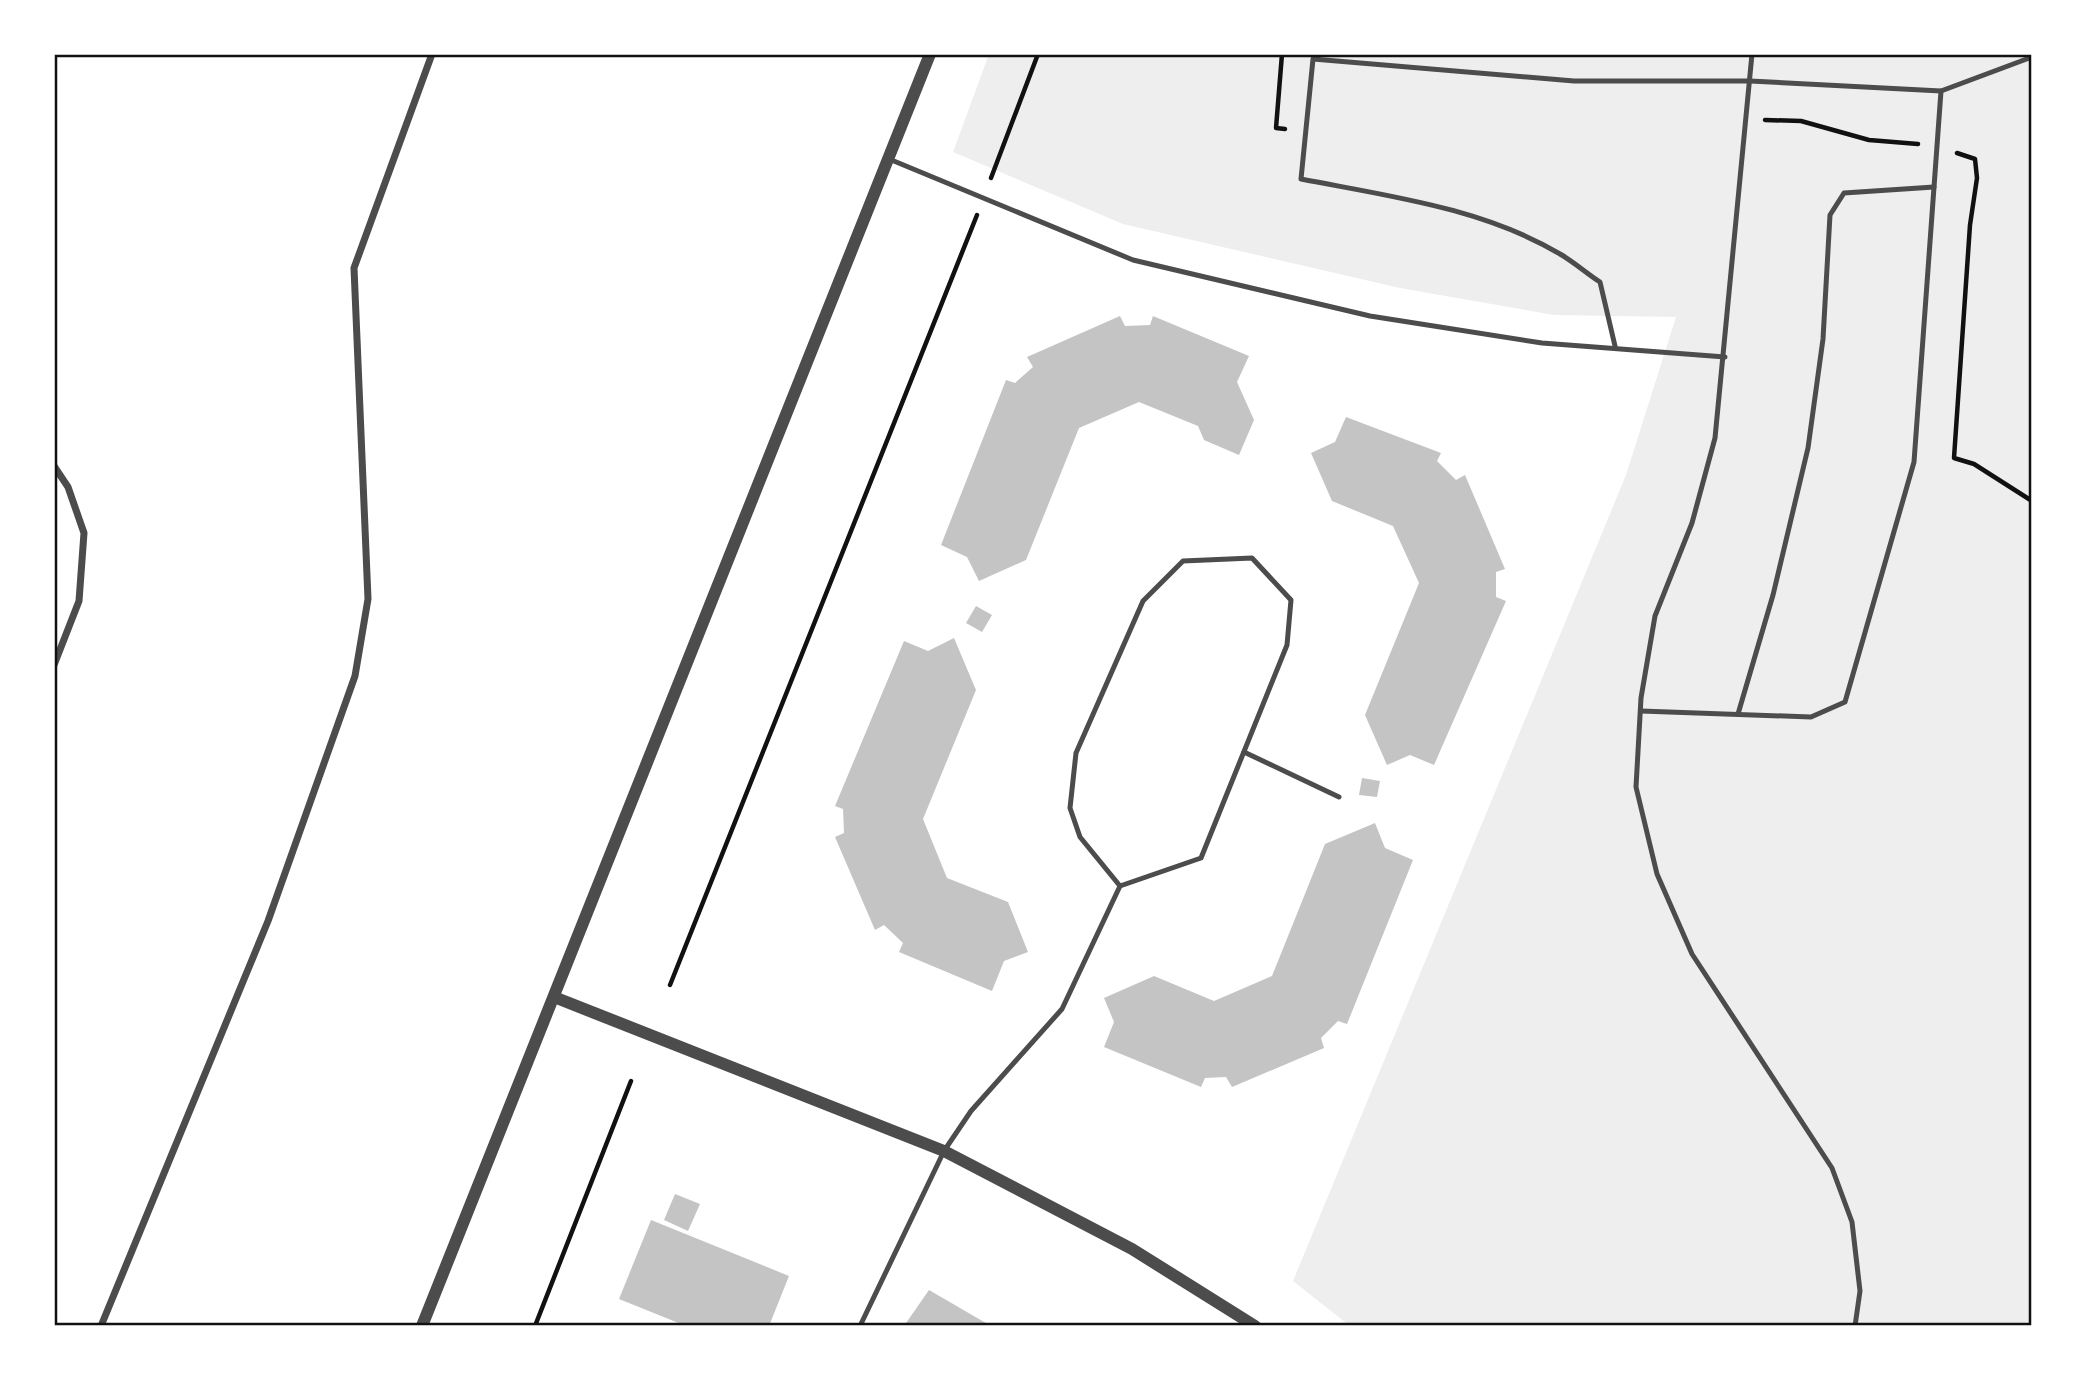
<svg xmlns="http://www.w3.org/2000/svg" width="2086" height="1380" font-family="Raleway,sans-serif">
<rect width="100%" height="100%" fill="#fff"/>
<path fill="#eee" d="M989 54H2032V1326H1350L1293 1281 1626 475 1676 317 1554 315 1400 288 1123 224 953 152Z"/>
<g fill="#c4c4c4">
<path d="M1120 316 1125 326 1150 325 1153 316 1249 356 1237 382 1254 420 1239 455 1204 440 1198 426 1139 402 1079 428 1026 560 979 581 967 557 941 545 1006 380 1015 383 1033 367 1027 357Z"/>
<path d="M1346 417 1441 453 1437 461 1456 480 1465 475 1505 569 1496 572V597L1506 601 1434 765 1410 755 1387 765 1365 715 1419 583 1393 526 1332 501 1311 453 1335 442Z"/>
<path d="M976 606 992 615 982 632 966 623Z"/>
<path d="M954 638 976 690 923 819 947 878 1008 902 1028 952 1004 961 992 991 899 952 903 943 884 925 875 930 835 837 844 833 843 809 835 806 904 641 928 651Z"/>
<path d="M1362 778 1380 781 1377 797 1359 795Z"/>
<path d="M1375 823 1385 848 1413 860 1347 1024 1338 1021 1321 1038 1324 1048 1232 1087 1226 1077 1205 1078 1201 1087 1104 1047 1114 1022 1104 998 1154 976 1214 1001 1272 976 1325 844Z"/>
<path d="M675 1194 700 1204 688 1231 664 1220Z"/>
<path d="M651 1220 789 1276 769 1326H686L619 1299Z"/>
<path d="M929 1290 991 1326H904Z"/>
</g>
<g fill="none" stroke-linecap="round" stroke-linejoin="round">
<g stroke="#111" stroke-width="4.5">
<path d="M1282 54 1276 128 1285 129"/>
<path d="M1765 120 1801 121 1869 140 1918 144"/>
<path d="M1957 153 1975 159 1977 178 1970 225 1954 458 1974 464 2032 501"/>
<path d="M991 178 1038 54"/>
<path d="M670 985 977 215"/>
<path d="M535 1326 631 1081"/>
</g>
<g stroke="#4c4c4c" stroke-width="5">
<path d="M1752 54 1715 438 1692 523 1655 616 1641 698 1636 787 1657 874 1692 954 1832 1168 1852 1222 1860 1291 1855 1326"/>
<path d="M889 159 1133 260 1370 316 1542 343 1725 357"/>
<path d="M1615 346 1600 282C1586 273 1574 262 1560 254 1483 208 1388 196 1301 179L1313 59 1574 81H1750L1941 91 2032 57"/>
<path d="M1641 711 1811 717 1845 702 1914 462 1941 91"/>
<path d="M1738 714 1773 595 1808 448 1823 339 1830 215 1844 193 1934 187"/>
<path d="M1244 752 1339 797"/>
<path d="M860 1326 944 1151 971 1111 1062 1009 1120 886 1080 837 1070 808 1076 753 1143 601 1183 561 1252 558 1291 600 1287 645 1201 858 1120 886"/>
</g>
<g stroke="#4c4c4c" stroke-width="7">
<path d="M54 466 68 487 84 533 79 601 54 665"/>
<path d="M101 1326 268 921 355 676 368 599 354 268 432 54"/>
</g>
<g stroke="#4c4c4c" stroke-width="12">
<path d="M554 997 944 1151 1132 1249 1255 1326"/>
<path d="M422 1326 930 54"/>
</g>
</g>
<rect width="2086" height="1380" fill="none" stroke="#ffffff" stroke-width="112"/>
<rect x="56" y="56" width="1974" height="1268" fill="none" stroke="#111" stroke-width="2.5"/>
</svg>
